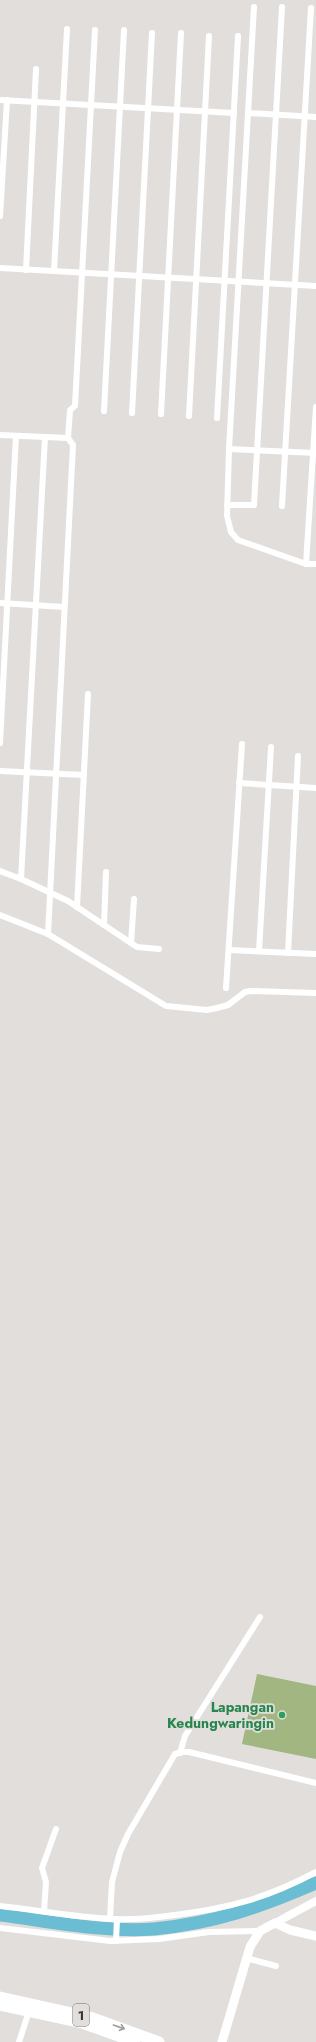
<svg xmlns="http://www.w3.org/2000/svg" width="316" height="2042" font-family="Jost,sans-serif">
<rect width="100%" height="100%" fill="#e2dedc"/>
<path fill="#a1b681" d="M257 1674 316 1686V1759L242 1744Z"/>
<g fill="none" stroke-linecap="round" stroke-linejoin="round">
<path stroke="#6abdd2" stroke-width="13" d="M0 1915C48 1921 106 1933 154 1929 215 1923 261 1907 316 1883"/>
<g stroke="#fff" stroke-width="6">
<path d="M254 7 229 449 227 516 231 532 238 540 306 564"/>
<path d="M0 100 234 113"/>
<path d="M248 113 316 117"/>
<path d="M0 216 7 100"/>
<path d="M0 268 316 286"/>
<path d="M26 270 36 69"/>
<path d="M54 271 67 29"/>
<path d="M316 407 306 564H316"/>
<path d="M104 411 124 30"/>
<path d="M132 413 152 33"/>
<path d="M161 414 181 33"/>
<path d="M189 416 209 36"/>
<path d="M217 418 238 36"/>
<path d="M0 435 68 438 73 445 48 934"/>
<path d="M68 438 70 410 75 406 95 30"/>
<path d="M229 449 316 453"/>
<path d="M227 505H254L282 7"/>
<path d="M282 506 311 8"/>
<path d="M0 603 64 607"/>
<path d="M0 743 16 436"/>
<path d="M0 771 84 775"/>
<path d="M239 783 316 788"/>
<path d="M0 871 21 879 68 901 137 947 159 949"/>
<path d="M21 879 45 437"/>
<path d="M77 907 88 694"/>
<path d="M0 915 48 934 166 1006 207 1010 217 1008 228 1005 245 992 251 991 316 993"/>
<path d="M104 925 106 872"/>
<path d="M131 943 134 899"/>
<path d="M229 950 316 954"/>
<path d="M259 951 271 747"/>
<path d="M288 953 298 756"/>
<path d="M226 988 242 744"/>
<path d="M180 1753 185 1736 260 1617"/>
<path d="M0 1906C37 1910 74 1917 112 1919 132 1920 154 1918 175 1915 230 1908 267 1898 316 1872"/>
<path d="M44 1911 46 1882 42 1868 56 1829"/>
<path d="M110 1919 112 1882 120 1852 128 1834 175 1754 182 1752H189L316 1783"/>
<path d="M0 1928 110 1941 159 1939 209 1932 260 1931"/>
<path d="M116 1941 117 1919"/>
<path d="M246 1958 276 1966"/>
<path d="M19 2042 29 2011"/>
</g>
<path stroke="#fff" stroke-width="8" d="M275 1923 316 1901"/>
<path stroke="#fff" stroke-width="9" d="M222 2042 250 1947 260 1931 275 1923 290 1930 316 1936"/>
<g stroke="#fff" stroke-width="11">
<path d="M0 1997 90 2017 159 2042"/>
<path d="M0 2005 82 2023 135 2042"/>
</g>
</g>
<defs><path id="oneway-shaft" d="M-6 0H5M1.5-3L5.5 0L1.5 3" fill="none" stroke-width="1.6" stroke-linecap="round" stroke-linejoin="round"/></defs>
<use stroke="#9c9c9b" href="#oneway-shaft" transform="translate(119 2027) rotate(19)"/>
<circle fill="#2e9e5b" stroke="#e2dedc" stroke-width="1.5" cx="282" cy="1715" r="4"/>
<g text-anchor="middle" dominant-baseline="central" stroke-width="3.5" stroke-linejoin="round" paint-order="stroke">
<rect fill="#e2dedc" stroke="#6c6a68" stroke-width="1" x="73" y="2004" width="16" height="22" rx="3"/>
<g font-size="13" font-weight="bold" fill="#393837">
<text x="81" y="2015">1</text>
</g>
<g font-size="14" font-weight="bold" fill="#27864d" stroke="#e2dedc" text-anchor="end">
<text x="274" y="1707">Lapangan<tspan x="274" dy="16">Kedungwaringin</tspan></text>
</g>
</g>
</svg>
